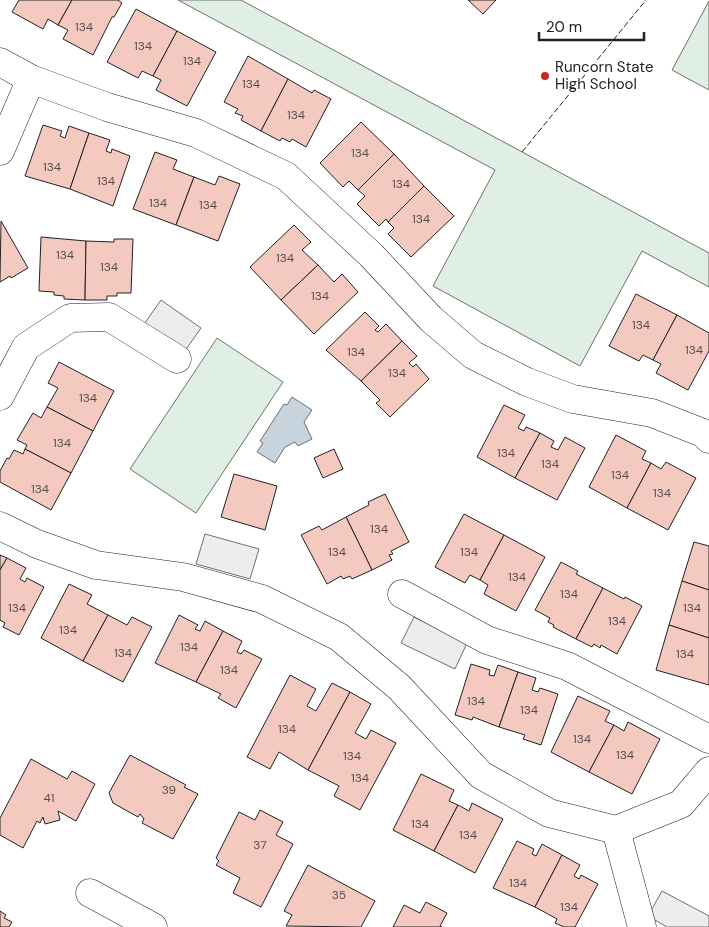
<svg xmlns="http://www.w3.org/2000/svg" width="709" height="927" font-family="'DM Sans',sans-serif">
<rect width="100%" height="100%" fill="#fff"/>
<g fill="#e0efe3" stroke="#6f6f6f">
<path d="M178 0H241L709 253V287L642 251 580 366 433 286 495 170Z"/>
<path d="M709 1V90L672 70Z"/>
<path d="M217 338 283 382 196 513 130 469Z"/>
</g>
<g fill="#ededed" stroke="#6f6f6f">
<path d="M161 300 201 328 182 355 142 327Z"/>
<path d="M205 534 259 549 250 579 196 564Z"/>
<path d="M414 617 467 643 455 669 401 643Z"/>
<path d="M662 891 709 916V927H667L648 916Z"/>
</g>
<path fill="#c7d3dd" stroke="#6f6f6f" d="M292 397 312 410 304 422 312 439 298 446 295 442 285 447 275 463 257 452 263 443 260 441 284 404 287 405Z"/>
<g fill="#f3c9c0" stroke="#222">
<path d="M19 0H72L58 25 48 19 43 29 12 12Z"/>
<path d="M72 0H118L122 3 114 17H112L93 55 63 39 68 30 58 25Z"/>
<path d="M468 0H496L483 14Z"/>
<path d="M136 9 177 31 153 76 142 71 138 78 107 62Z"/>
<path d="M177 31 216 52 187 106 156 90 161 80 153 76Z"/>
<path d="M248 56 288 79 261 131 241 120 243 116 235 113 238 109 224 102Z"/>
<path d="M288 79 312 93 314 90 331 99 306 147 292 139 290 142 282 138 280 141 261 131Z"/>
<path d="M361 122 394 154 358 190 349 181 343 187 320 163Z"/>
<path d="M43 125 62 131 60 136 65 138 69 126 89 133 70 189 25 176Z"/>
<path d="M89 133 110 140 106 151 111 153 112 149 130 156 113 206 70 189Z"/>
<path d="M155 152 177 160 173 169 194 177 176 225 133 209Z"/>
<path d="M394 154 424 186 388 222 386 219 379 226 357 204 365 196 358 190Z"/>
<path d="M219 176 240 184 218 241 176 225 194 177 215 185Z"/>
<path d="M424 186 454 216 411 257 388 234 394 228 388 222Z"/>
<path d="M1 221 28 268 11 278 10 276 0 282Z"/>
<path d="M294 225 311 242 302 250 318 265 281 300 250 267Z"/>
<path d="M41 237 86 241 85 300 64 299V296L54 295V292L39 291Z"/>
<path d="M114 239H133L131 293H117V296H107V300H85L86 241 114 242Z"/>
<path d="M318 265 334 282 342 274 358 292 314 334 281 300Z"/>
<path d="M636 294 677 315 653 360 643 355 639 361 609 346Z"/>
<path d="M365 312 379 326 375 330 378 332 386 324 402 341 361 381 326 350Z"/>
<path d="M677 315 709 333V351L688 390 656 373 661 364 653 360Z"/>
<path d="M402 341 417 356 409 363 413 367 416 364 429 379 390 417 376 403 380 400 361 381Z"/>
<path d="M59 362 114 391 93 431 47 407 58 388 48 383Z"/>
<path d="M504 405 525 415 518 428 524 431 526 427 540 433 515 478 477 457Z"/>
<path d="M47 407 93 431 71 473 25 449 27 445 17 440 33 413 41 418Z"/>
<path d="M540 433 554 441 551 447 558 450 565 437 585 448 557 500 515 478Z"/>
<path d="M616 435 646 451 642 459 651 463 627 508 589 487Z"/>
<path d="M25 449 71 473 51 510 0 482V471L7 458 9 459 14 450 23 454Z"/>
<path d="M334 449 343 469 323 478 314 458Z"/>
<path d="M666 462 696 478 668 530 627 508 651 463 661 469Z"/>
<path d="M234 474 277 486 265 530 221 517Z"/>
<path d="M385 494 409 542 391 551 393 554 389 555 392 560 372 570 346 517 369 505 368 502Z"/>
<path d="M464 514 504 535 480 580 470 575 465 583 435 567Z"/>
<path d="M346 517 372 570 352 579 350 576 343 579 341 576 327 584 301 535 319 526 322 530Z"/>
<path d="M504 535 545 557 516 611 484 594 488 585 480 580Z"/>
<path d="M694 542 709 546V590L682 581Z"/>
<path d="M0 555 7 558 0 570Z"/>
<path d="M7 558 26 568 20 579 25 582 27 578 44 587 19 635 3 627 5 623 0 620V570Z"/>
<path d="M561 562 578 571 576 574 603 588 576 639 553 627 554 625 548 622 550 618 535 610Z"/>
<path d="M682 581 709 590V638L669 625Z"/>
<path d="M69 584 92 595 87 604 108 615 83 661 41 638Z"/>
<path d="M603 588 624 599 625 597 642 606 617 654 601 645 600 648 594 644 592 647 576 639Z"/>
<path d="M108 615 127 625 132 617 152 627 123 682 83 661Z"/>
<path d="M179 615 198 625 195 629 200 631 205 621 223 631 196 682 155 663Z"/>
<path d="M669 625 709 638V685L656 670Z"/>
<path d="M223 631 242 641 237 652 241 654 244 650 262 659 236 708 218 698 221 694 196 682Z"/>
<path d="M471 664 490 670 489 675 494 676 498 665 518 672 499 727 473 717 472 720 455 715Z"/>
<path d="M518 672 536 678 532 690 538 692 540 688 558 694 541 745 523 739 525 735 499 727Z"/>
<path d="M290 675 316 689 307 706 316 711 332 683 350 692 308 770 279 752 270 769 247 757Z"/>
<path d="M350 692 371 704 355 733 366 739 371 730 396 743 360 810 334 796 339 786 308 770Z"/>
<path d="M578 696 610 711 605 721 614 725 589 772 551 752Z"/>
<path d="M628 722 660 739 632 794 589 772 614 725 624 731Z"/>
<path d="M130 755 186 785 184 787 198 794 173 839 142 823 144 819 140 814 138 817 113 803 109 793Z"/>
<path d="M31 759 67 779 72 771 95 784 76 821 58 811 60 820 45 824 43 817 40 823 37 821 23 848 0 835V818Z"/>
<path d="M421 774 454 790 449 801 458 805 434 851 393 830Z"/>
<path d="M472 803 503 819 475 873 434 851 458 805 469 811Z"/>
<path d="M260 810 283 822 276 835 293 844 261 907 233 893 240 878 216 865 219 861 216 858 239 812 255 820Z"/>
<path d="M517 841 534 849 532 854 536 856 542 844 562 855 535 907 493 888Z"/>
<path d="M562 855 580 865 574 876 579 879 581 875 598 884 575 927H564L555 923 557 919 535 907Z"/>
<path d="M308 865 375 901 361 927 286 926 292 915 284 911Z"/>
<path d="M426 902 447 913 440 926 442 927H393L404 905 420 913Z"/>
<path d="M0 911 6 915 4 918 12 922 9 927H0Z"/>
</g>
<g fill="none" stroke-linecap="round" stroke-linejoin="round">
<defs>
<g id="minor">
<path d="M0 62 31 79 107 107 196 133 286 176 371 255 431 319 473 355 527 382 573 399 652 413 703 433 709 439"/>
<path d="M0 151 31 79"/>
<path d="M0 396 26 347 70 318 109 317 177 359"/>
<path d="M0 526 37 544 96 565 183 577 262 599 339 637 399 687 481 775 549 813 616 830 681 804 709 771"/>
<path d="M402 594 487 640 567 666 709 739"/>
<path d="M616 830 642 927"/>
<path d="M90 893 153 927"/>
</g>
</defs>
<use href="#minor" stroke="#222" stroke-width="29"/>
<use href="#minor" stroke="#fff" stroke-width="28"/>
<path stroke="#222" stroke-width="1" stroke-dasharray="6 2.5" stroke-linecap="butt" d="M522 152 646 0"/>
</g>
<circle fill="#c62828" stroke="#fff" stroke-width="2" cx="545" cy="76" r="5"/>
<g text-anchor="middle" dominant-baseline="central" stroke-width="4" stroke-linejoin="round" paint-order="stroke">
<g font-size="12" fill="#564c4a">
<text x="84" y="27">134</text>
<text x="143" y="46">134</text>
<text x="192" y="61">134</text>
<text x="251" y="84">134</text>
<text x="296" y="115">134</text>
<text x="360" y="153">134</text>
<text x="52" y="167">134</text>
<text x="106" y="181">134</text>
<text x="401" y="184">134</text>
<text x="158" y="203">134</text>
<text x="208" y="205">134</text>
<text x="421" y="219">134</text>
<text x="65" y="255">134</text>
<text x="285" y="258">134</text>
<text x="109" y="267">134</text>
<text x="320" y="296">134</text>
<text x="641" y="325">134</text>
<text x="694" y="350">134</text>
<text x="356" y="352">134</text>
<text x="397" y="373">134</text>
<text x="88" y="398">134</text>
<text x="62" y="443">134</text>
<text x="506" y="453">134</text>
<text x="550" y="464">134</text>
<text x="620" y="475">134</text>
<text x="40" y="489">134</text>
<text x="662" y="493">134</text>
<text x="379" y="529">134</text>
<text x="337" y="552">134</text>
<text x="469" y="552">134</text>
<text x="517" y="577">134</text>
<text x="569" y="594">134</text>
<text x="17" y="608">134</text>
<text x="692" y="608">134</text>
<text x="617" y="621">134</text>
<text x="68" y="630">134</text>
<text x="189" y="647">134</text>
<text x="123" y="653">134</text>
<text x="685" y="654">134</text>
<text x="229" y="670">134</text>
<text x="476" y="701">134</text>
<text x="529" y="710">134</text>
<text x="287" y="729">134</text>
<text x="582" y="739">134</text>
<text x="625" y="755">134</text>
<text x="352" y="756">134</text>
<text x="360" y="778">134</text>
<text x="169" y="790">39</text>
<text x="49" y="798">41</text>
<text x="420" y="824">134</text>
<text x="468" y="835">134</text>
<text x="260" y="845">37</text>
<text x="518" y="883">134</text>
<text x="339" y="895">35</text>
<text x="569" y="907">134</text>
</g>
<g font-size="15" fill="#222" stroke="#fff" text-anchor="start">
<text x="555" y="67">Runcorn State<tspan x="555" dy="17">High School</tspan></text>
</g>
</g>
<path d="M539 32v8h105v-8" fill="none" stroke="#222222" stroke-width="2.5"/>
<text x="546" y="32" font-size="15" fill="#222222" stroke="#ffffff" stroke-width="4" paint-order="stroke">20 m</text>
</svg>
